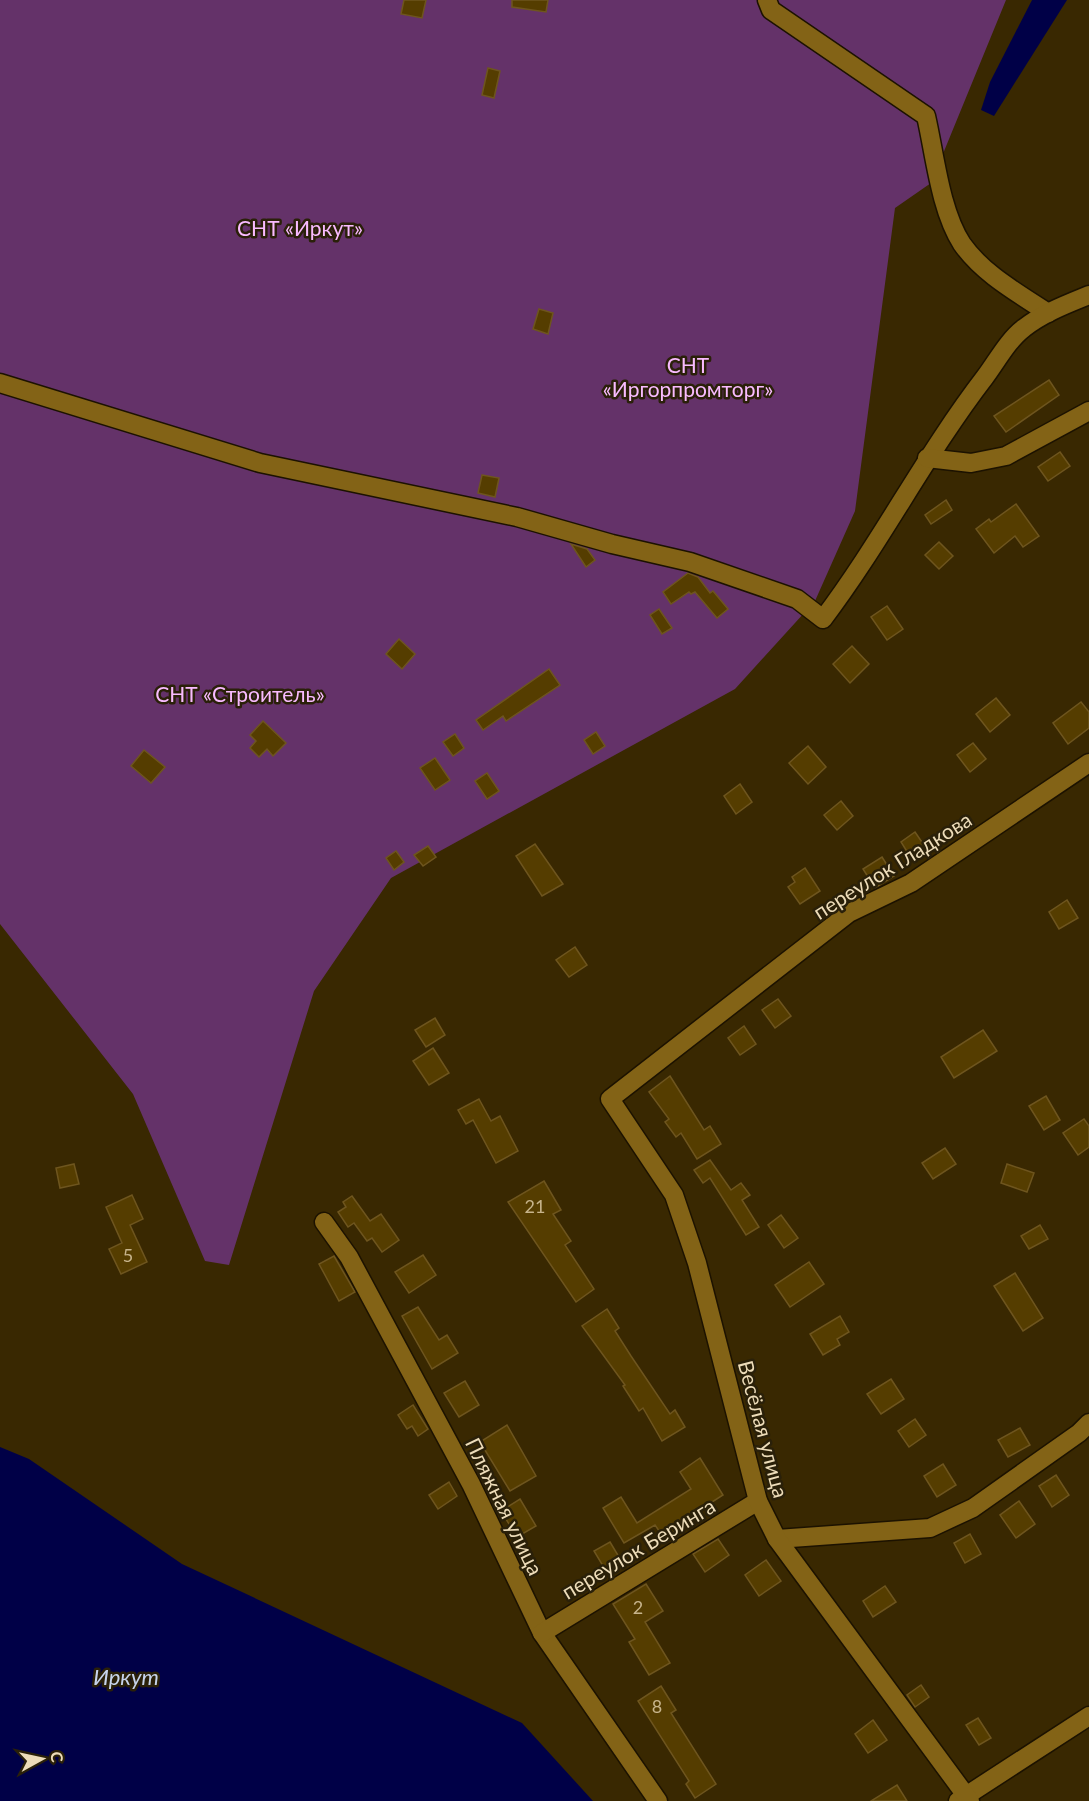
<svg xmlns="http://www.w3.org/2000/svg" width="1089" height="1801" font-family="Lato,sans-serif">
<rect width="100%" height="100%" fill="#392801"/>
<path fill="#643269" d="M0 0H1006L931 183 895 208 855 511 815 601 735 689 391 878 314 991 229 1265 205 1261 133 1094 0 924Z"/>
<g fill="#000047">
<path d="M1032 0H1067L994 116 981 110 990 82Z"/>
<path d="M0 1447 29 1459 182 1564 522 1723 593 1801H0Z"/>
</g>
<g fill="#553d00" stroke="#6e551e" stroke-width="1.5">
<path d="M404 0H426L422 18 401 14Z"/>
<path d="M512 0H548L546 12 512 7Z"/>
<path d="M488 68 500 71 494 98 482 95Z"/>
<path d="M539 309 553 313 548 334 533 329Z"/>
<path d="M1049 380 1059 395 1006 432 994 416Z"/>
<path d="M1060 452 1070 466 1048 481 1038 467Z"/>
<path d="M482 475 499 478 495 497 478 493Z"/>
<path d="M946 500 952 510 931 524 925 515Z"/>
<path d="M1016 504 1039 536 1023 547 1015 536 994 553 976 529 989 519 991 522Z"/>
<path d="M939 542 953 556 939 569 925 555Z"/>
<path d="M571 544 587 549 595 560 586 567Z"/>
<path d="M688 573 698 577 710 593 713 591 728 609 717 618 695 592 691 594 689 592 671 604 663 592Z"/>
<path d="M887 606 903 629 887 640 871 617Z"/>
<path d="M659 609 672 628 662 634 650 615Z"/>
<path d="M399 639 415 654 402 669 386 654Z"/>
<path d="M852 646 869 664 850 683 833 664Z"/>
<path d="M549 669 560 685 506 721 503 716 483 730 476 720Z"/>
<path d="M996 698 1010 715 990 732 976 714Z"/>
<path d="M1081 702 1089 712V728L1068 744 1053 723Z"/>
<path d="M263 721 286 743 273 756 267 749 259 757 250 748 256 741 250 735Z"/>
<path d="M596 732 605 746 593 754 584 740Z"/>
<path d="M455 734 464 748 453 756 443 742Z"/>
<path d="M973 743 986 759 970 772 957 755Z"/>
<path d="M808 746 826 767 808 784 789 763Z"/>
<path d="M144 750 165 767 151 783 131 766Z"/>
<path d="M435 758 450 780 435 790 420 768Z"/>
<path d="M487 773 499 791 487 799 475 781Z"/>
<path d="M740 784 752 802 736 814 724 796Z"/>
<path d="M841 801 853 816 837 830 824 815Z"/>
<path d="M915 832 926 848 911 858 901 842Z"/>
<path d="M535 844 563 884 542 896 516 856Z"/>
<path d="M428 846 436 857 423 866 414 855Z"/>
<path d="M396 851 404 862 394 870 386 858Z"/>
<path d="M882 857 894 876 875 888 863 869Z"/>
<path d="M805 868 820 891 800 904 788 887 795 882 792 877Z"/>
<path d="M1067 900 1078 918 1059 929 1049 912Z"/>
<path d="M575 947 587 965 569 977 556 960Z"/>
<path d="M778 999 791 1016 775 1028 762 1010Z"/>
<path d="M435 1018 445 1035 426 1047 415 1030Z"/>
<path d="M744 1026 756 1044 740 1055 728 1038Z"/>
<path d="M983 1030 997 1051 954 1078 941 1057Z"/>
<path d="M433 1048 449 1073 429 1085 413 1061Z"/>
<path d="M670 1076 704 1130 710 1126 721 1144 697 1159 681 1133 676 1137 665 1122 669 1119 649 1092Z"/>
<path d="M1046 1096 1060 1120 1044 1130 1029 1106Z"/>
<path d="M479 1099 491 1121 500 1116 518 1151 496 1163 473 1120 466 1124 458 1110Z"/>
<path d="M1084 1119 1089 1126V1147L1078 1155 1063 1133Z"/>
<path d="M945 1148 956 1164 933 1179 922 1163Z"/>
<path d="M710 1160 731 1190 741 1183 750 1195 742 1200 759 1227 746 1235 710 1178 703 1183 694 1170Z"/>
<path d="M74 1164 79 1184 60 1188 56 1168Z"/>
<path d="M1007 1164 1034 1173 1027 1192 1001 1183Z"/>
<path d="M544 1181 561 1210 553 1214 571 1241 565 1245 594 1289 576 1302 508 1202Z"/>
<path d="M132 1195 143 1219 130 1225 147 1262 121 1274 109 1249 122 1243 106 1207Z"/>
<path d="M352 1196 370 1221 381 1214 399 1240 382 1252 372 1238 367 1241 354 1223 348 1227 338 1212 346 1207 343 1202Z"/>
<path d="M781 1215 798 1238 784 1248 768 1225Z"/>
<path d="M1040 1225 1048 1239 1029 1249 1021 1236Z"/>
<path d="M423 1255 436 1275 409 1293 395 1272Z"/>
<path d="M334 1256 355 1292 339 1301 319 1264Z"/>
<path d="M809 1262 824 1284 790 1307 775 1285Z"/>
<path d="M1015 1273 1043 1318 1023 1331 994 1286Z"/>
<path d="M418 1307 439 1340 447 1335 458 1353 432 1369 402 1316Z"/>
<path d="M607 1309 619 1328 615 1331 631 1356 670 1414 675 1410 685 1427 662 1441 643 1408 639 1411 623 1386 625 1385 582 1326Z"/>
<path d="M840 1316 849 1332 837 1339 840 1345 823 1355 810 1334Z"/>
<path d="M891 1379 904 1399 881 1414 867 1394Z"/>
<path d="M465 1381 479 1405 459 1417 444 1393Z"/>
<path d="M413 1405 428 1429 418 1436 412 1426 407 1429 398 1415Z"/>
<path d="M915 1419 926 1435 909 1447 898 1431Z"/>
<path d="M507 1425 536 1476 510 1491 480 1442Z"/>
<path d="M1020 1428 1030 1445 1008 1457 998 1440Z"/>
<path d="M700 1458 723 1495 698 1511 701 1515 664 1538 655 1525 624 1543 603 1508 621 1497 637 1523 691 1489 680 1472Z"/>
<path d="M943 1464 956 1485 937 1497 924 1476Z"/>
<path d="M1056 1475 1069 1495 1052 1507 1039 1486Z"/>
<path d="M449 1482 457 1496 438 1509 429 1495Z"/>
<path d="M520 1499 536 1526 517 1537 501 1511Z"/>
<path d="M1019 1501 1035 1524 1016 1538 1000 1515Z"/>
<path d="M970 1534 981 1554 965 1563 954 1543Z"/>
<path d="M718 1539 729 1555 705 1572 693 1554Z"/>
<path d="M610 1542 622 1562 606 1571 594 1551Z"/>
<path d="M766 1560 781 1581 759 1596 745 1575Z"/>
<path d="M646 1584 663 1611 645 1622 670 1663 649 1675 629 1642 635 1639 613 1604Z"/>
<path d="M885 1586 896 1602 873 1617 863 1601Z"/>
<path d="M921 1685 929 1697 915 1707 907 1695Z"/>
<path d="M661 1686 676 1710 671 1713 716 1784 695 1798 686 1784 689 1781 638 1701Z"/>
<path d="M978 1718 991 1738 979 1745 966 1725Z"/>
<path d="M873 1720 887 1740 868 1753 855 1734Z"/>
<path d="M897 1785 907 1801H871Z"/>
</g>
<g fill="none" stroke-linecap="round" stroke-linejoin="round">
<defs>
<g id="minor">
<path d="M767 0 771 10 926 116C935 155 940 210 962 244 983 274 1018 293 1048 313"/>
<path d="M0 383 260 463 517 517 612 544 690 562 797 599 823 619C882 541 925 455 985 377 997 361 1008 340 1024 328 1043 313 1067 304 1089 295"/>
<path d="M927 458 971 463 1006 456 1089 411"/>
<path d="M324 1222 349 1257 471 1484 542 1633 658 1801"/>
<path d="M777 1539 930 1528 973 1508 1079 1433 1089 1423"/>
<path d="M542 1633 758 1501"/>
<path d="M958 1801 1089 1716"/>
<path d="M970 1801 777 1539 758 1501 697 1263 674 1195 610 1099 849 913 911 883 1089 763"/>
</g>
</defs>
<use href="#minor" stroke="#1c1200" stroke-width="21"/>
<use href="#minor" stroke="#836316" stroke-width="18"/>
</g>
<g text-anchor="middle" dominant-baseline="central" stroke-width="5" stroke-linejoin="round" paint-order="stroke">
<g font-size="18" fill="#c7b48b">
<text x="535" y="1206">21</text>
<text x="128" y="1255">5</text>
<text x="638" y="1607">2</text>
<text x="657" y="1706">8</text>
</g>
<g font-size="21" fill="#f9bbff" stroke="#2a2009">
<text x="300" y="227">СНТ «Иркут»</text>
<text x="688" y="364">СНТ<tspan x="688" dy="24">«Иргорпромторг»</tspan></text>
<text x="240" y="693">СНТ «Строитель»</text>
</g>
<g font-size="21" fill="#eddcb9" stroke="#2a2009">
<text transform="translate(892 865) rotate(-32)">переулок Гладкова</text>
<text transform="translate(764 1429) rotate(75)">Весёлая улица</text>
<text transform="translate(505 1506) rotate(64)">Пляжная улица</text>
<text transform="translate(638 1548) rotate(-31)">переулок Беринга</text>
</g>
<g font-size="22" font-style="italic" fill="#c7d4ed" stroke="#2a2009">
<text x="126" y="1676">Иркут</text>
</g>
</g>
<g transform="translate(42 1759) rotate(82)" stroke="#2a2009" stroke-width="4.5" paint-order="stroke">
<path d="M0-4.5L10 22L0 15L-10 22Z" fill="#eddcb9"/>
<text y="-9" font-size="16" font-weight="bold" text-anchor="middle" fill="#eddcb9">С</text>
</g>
</svg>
